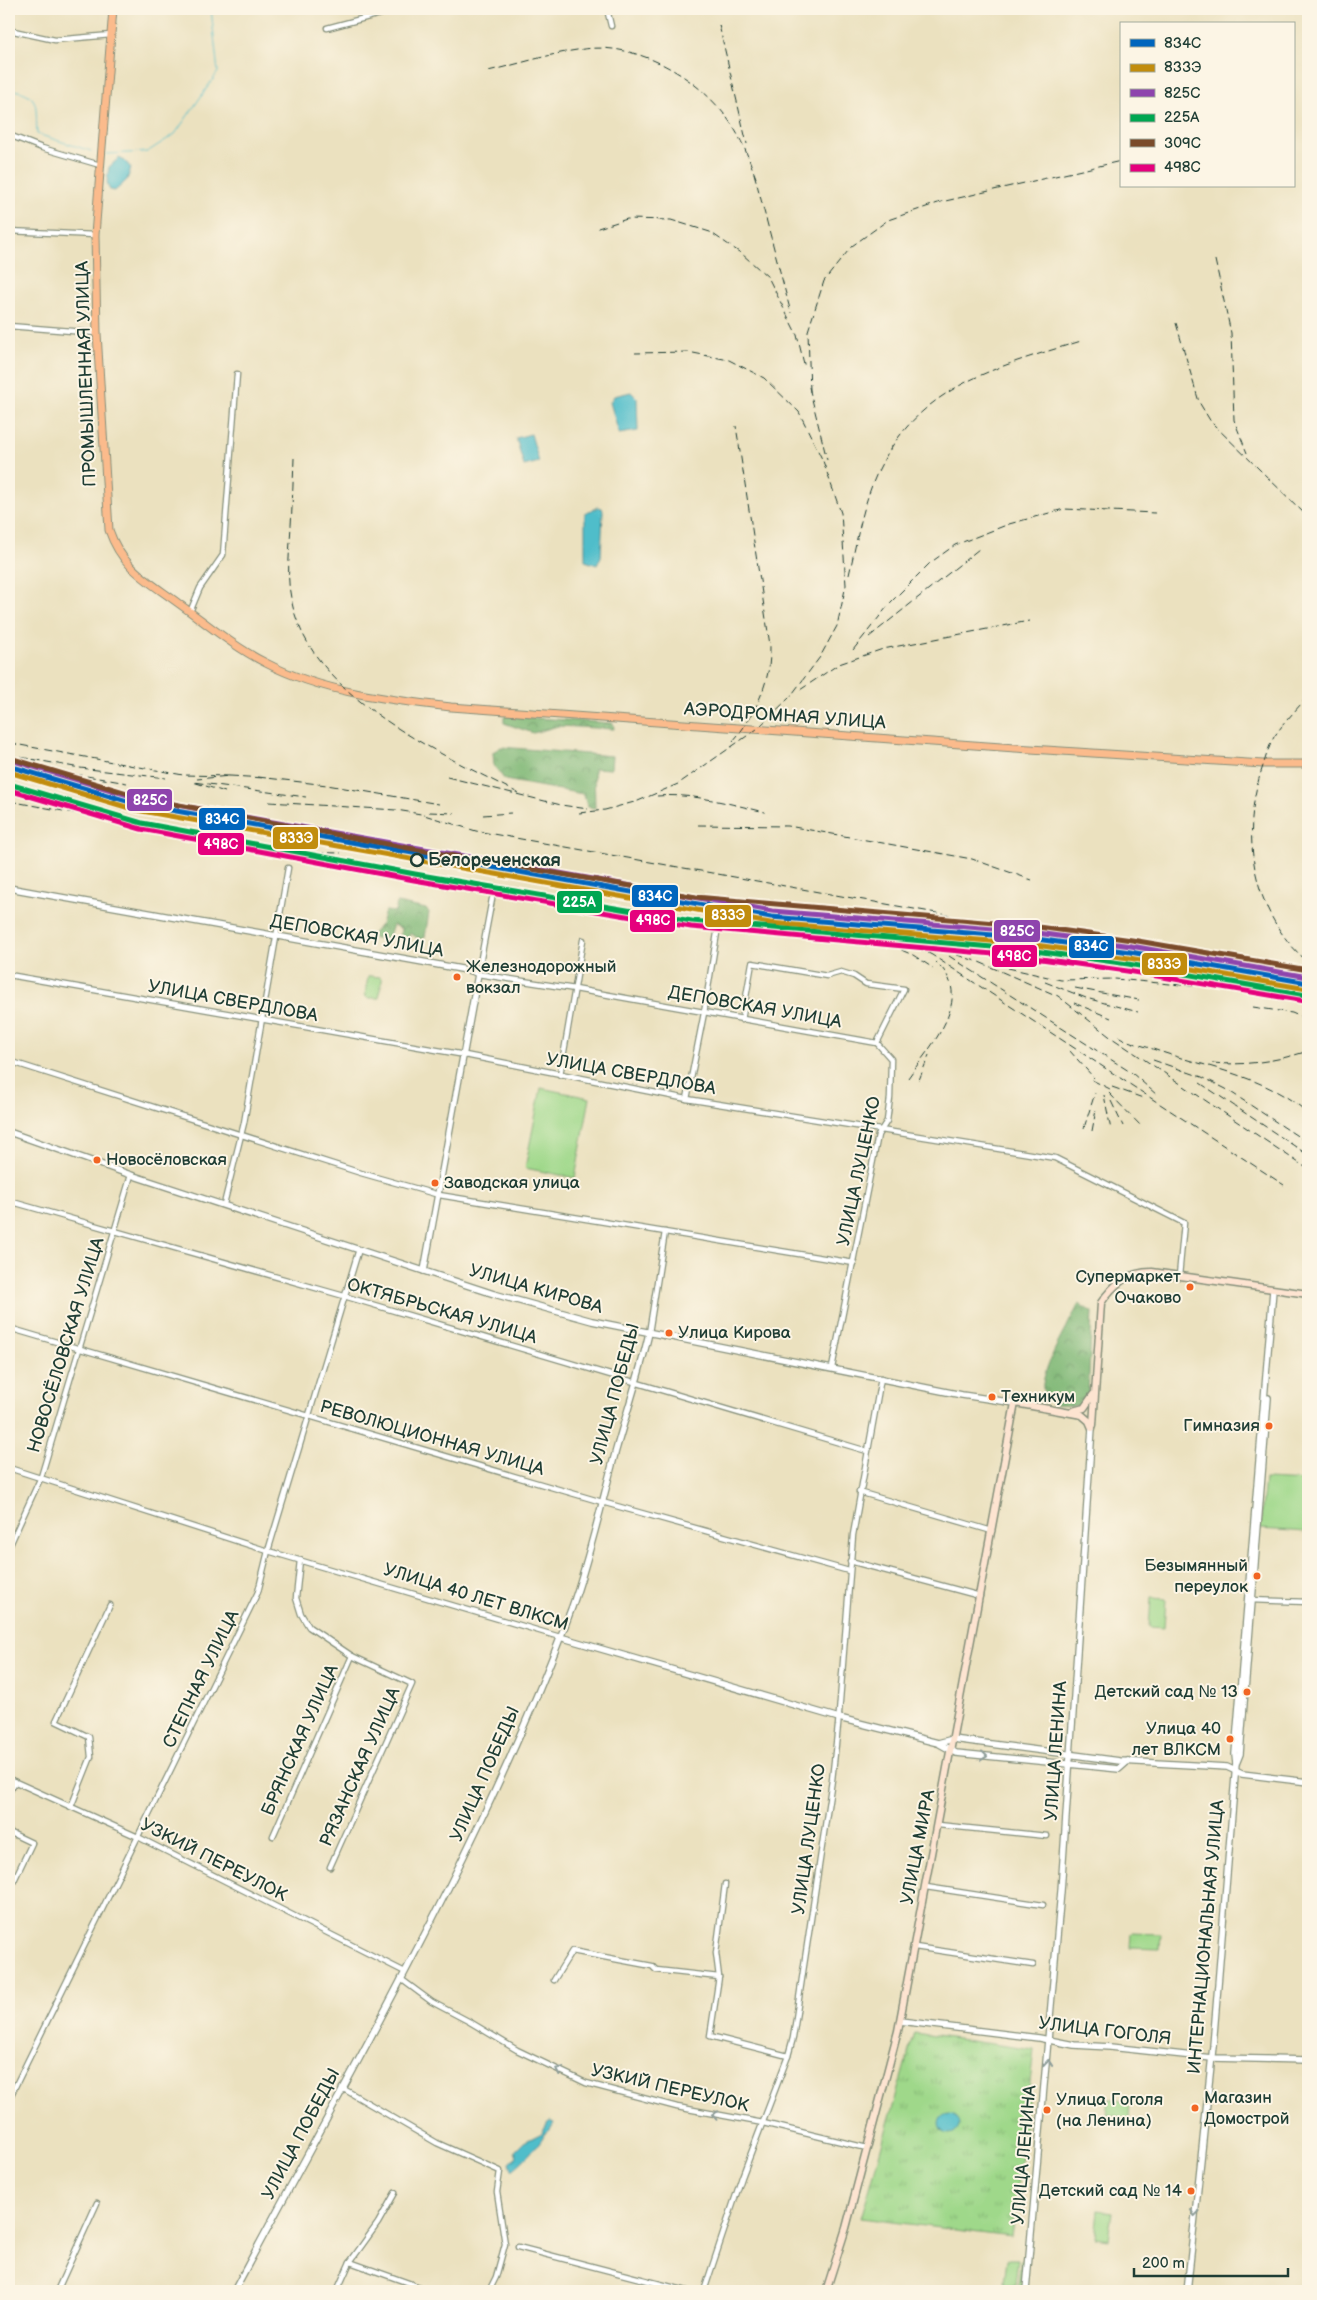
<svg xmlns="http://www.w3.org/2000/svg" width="1317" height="2300" font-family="'Balsamiq Sans',sans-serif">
<defs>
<pattern id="forest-crowns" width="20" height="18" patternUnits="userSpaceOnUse" patternTransform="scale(1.25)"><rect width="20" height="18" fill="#7fb876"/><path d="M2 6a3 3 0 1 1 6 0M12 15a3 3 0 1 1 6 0" fill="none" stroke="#679762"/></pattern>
<pattern id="park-tufts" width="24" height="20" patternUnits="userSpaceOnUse" patternTransform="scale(1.25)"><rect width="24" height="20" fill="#9fd88a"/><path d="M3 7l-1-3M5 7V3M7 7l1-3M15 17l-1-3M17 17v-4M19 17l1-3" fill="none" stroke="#88ba78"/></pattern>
</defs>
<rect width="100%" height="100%" fill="#fcf5e5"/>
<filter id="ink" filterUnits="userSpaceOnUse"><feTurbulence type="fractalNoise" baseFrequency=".02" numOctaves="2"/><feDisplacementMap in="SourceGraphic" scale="10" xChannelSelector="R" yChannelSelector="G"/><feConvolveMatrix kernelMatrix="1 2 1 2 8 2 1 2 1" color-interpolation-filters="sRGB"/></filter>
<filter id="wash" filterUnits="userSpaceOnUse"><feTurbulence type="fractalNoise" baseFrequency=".0096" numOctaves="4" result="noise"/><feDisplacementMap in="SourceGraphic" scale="20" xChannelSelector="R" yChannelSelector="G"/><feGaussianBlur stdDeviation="1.12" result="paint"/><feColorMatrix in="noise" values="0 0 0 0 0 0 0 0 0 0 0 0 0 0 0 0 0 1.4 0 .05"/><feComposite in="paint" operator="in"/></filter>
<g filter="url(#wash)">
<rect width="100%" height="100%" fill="#ebe1bf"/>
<g fill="#9fd88a" stroke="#5f8a5f">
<path d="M370 976 380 977 382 980 379 998H367L365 995 368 977Z"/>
<path d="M541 1088 590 1098 575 1178 525 1168Z"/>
<path d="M1265 1479 1308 1481V1532L1260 1529Z"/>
<path d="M1151 1598 1166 1599 1164 1628 1149 1627Z"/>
<path d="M1131 1933 1161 1934 1160 1949 1130 1948Z"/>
<path d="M1108 2099 1130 2102 1129 2118 1106 2115Z"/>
<path d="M1098 2210 1112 2212 1108 2239 1095 2237Z"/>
<path d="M1007 2259H1018L1015 2285H1006L1004 2282Z"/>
<path d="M1021 2260 1026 2263 1024 2291H1017Z"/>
</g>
<g fill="url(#forest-crowns)" stroke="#4f7a55">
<path d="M504 716 613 723 614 729 558 726 533 733 504 723Z"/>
<path d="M501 747 612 756 611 769 594 768 595 808 588 807 583 794 505 780 494 766 493 752Z"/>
<path d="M397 903 426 909 429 912 425 937 421 940 410 933 408 940 405 943 400 939 401 928 393 925 387 940 370 937 381 924 385 911 395 912Z"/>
<path d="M1079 1304 1092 1312 1088 1395 1079 1406 1053 1405C1048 1400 1042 1392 1043 1384 1046 1360 1068 1325 1079 1304Z"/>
</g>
<path fill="url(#park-tufts)" stroke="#5f8a5f" d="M914 2033 1034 2050 1011 2237 861 2218Z"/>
<g fill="#50bdca" stroke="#387d7f">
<path d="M119 158 125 161 131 168 127 180 115 191 110 190C105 184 108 174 109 167Z"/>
<path d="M631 392 637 398 638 431 619 434 610 402 614 396Z"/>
<path d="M531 434 539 462 524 466 516 438Z"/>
<path d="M598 507 602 508 603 511 601 557 597 565 585 561V513Z"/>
<circle cx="949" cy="2124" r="10"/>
<path d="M549 2121 554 2123 550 2130 544 2134C543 2141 519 2166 512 2170L510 2163 517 2157 515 2151 524 2142 542 2133Z"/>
</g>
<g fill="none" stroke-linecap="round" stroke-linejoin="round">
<g stroke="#50bdca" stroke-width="1">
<path d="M9 89C42 94 35 105 37 134L91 151"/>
<path d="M107 154 147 152 175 134 218 72 211 9"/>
</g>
</g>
</g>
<g filter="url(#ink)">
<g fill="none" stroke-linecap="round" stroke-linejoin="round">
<defs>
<g id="minor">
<path d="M607 9 611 26"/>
<path d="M327 28 399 9"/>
<path d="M9 30 55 40 111 35"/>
<path d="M9 135 42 148 100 165"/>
<path d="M9 231 95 235"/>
<path d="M9 326 97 333"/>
<path d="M190 612 200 588 223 555 237 374"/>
<path d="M492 899 478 974 575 989 877 1043"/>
<path d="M9 975 465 1055 687 1099 1055 1158 1184 1223 1179 1276"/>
<path d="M742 1020 752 963 827 976 841 972 854 976 866 984 904 989 877 1043 891 1059 890 1098 887 1121 878 1135 832 1368"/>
<path d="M9 1061 361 1173 439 1195 854 1263"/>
<path d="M560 1075 583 940"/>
<path d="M687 1099 704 1013 718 927"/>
<path d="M9 1201 344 1296 867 1451"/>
<path d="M224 1204 244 1123 288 868"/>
<path d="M9 1328 602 1502 849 1571"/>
<path d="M649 1333 665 1232"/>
<path d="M9 1468 268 1551 560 1637"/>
<path d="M859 1492 992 1531"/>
<path d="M9 1547 41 1477 131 1175"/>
<path d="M300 1560 296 1598 301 1614 309 1627 352 1656 412 1684 330 1867"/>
<path d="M850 1561 980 1596"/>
<path d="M1250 1600 1308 1602"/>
<path d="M9 1779 138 1837 405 1972"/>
<path d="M9 1792 15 1782"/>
<path d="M71 1807 91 1757 89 1737 56 1721 110 1605"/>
<path d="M938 1825 1047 1836"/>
<path d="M9 1832 32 1843 9 1891"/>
<path d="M273 1836 352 1656"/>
<path d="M926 1887 1043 1905"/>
<path d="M915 1947 1033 1965"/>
<path d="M719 1977 716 1953 725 1884"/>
<path d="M401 1979 432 2002 470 2022 517 2050 586 2083 677 2107 763 2123 867 2148"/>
<path d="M554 1980 572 1951 652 1966 656 1970 719 1977 710 2036 788 2056"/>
<path d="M342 2088 437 2143 500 2171 497 2192 505 2244 496 2277 489 2291"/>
<path d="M9 2099 258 1592 268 1551 359 1249"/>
<path d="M518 2247 687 2291"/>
<path d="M350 2262 431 2291"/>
<path d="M57 2291 97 2203"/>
<path d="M337 2291 350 2262 378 2223 395 2193"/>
<path d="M704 2291 742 2177 788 2056 793 2038 832 1780 838 1726 853 1535 881 1378"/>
</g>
<g id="tertiary">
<path d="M1308 9V11"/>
<path d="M9 888 423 962 472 971 478 974 424 1271"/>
<path d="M9 1132 131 1175 494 1294 592 1321 962 1395 1015 1403"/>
<path d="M560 1637 839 1718 938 1743 956 1753 1119 1769 1128 1761"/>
<path d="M938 1743 953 1739 1120 1761 1227 1767 1242 1774 1308 1782"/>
<path d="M1236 1764 1240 1754 1268 1398"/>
<path d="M900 2021 1039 2038 1074 2045 1110 2047 1212 2058 1308 2060"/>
<path d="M234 2291C353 2067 483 1846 572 1607 590 1556 602 1502 616 1450 627 1411 640 1373 649 1333"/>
<path d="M1026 2291 1061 1891 1092 1428"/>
<path d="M1187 2291 1213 2046 1236 1764 1235 1754 1273 1290"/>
</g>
<g id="secondary">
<path d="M1073 1411 1084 1408 1093 1395"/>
<path d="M1093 1425 1101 1303C1114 1283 1129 1272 1152 1272L1308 1294"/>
<path d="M826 2291 846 2228 898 2031 1015 1403 1082 1415 1089 1421 1092 1428"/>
</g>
<path id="primary" d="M113 9 95 235 97 333 109 530C122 568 147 580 178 603 206 623 234 647 266 663 321 692 390 700 451 707L1015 748 1263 764H1308"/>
</defs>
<use href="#minor" stroke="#858f7a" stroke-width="7"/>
<use href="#tertiary" stroke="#858f7a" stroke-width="8"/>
<use href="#secondary" stroke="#858f7a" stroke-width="9"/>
<use href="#primary" stroke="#858f7a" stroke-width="9"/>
<use href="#minor" stroke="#fff" stroke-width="4.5"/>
<use href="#tertiary" stroke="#fff" stroke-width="5.5"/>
<use href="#secondary" stroke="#fde4d1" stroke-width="6"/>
<use href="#primary" stroke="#fbbb8c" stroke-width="7"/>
<g stroke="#1f3d34" stroke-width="1" stroke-dasharray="8 4" stroke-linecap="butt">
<path d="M719 25 747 144"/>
<path d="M488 71C519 64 552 53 584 49 644 41 714 86 740 139 747 152 751 165 756 178"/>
<path d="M754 173 791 313"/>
<path d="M598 228 627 219 671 220 710 232 742 254 768 277 797 335 805 368"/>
<path d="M1215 260 1231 333 1234 420 1247 453"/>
<path d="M1176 323 1199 402 1211 422 1308 517"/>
<path d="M809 387 827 460"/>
<path d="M810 392 808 331 824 281 852 246 888 220 941 202 1121 161"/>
<path d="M294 458C293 485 292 513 290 541 289 559 287 579 291 598 308 696 438 752 518 793"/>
<path d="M849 575C857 540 863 502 879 469 921 384 998 367 1081 341"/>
<path d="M869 637 979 549"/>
<path d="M853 650 891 602 930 563 955 545 1009 524 1064 509 1155 513"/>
<path d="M800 690 839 664 883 649 1029 621"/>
<path d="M1308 696C1297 709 1284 722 1274 737 1269 746 1266 756 1263 766 1239 833 1252 915 1308 962"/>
<path d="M733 741C749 723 763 697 768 672 770 664 770 654 770 645L736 426"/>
<path d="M9 743 183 775 230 776 197 779"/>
<path d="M9 755 80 768 166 778"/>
<path d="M48 769 41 768 80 779"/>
<path d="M75 774 127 783"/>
<path d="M230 776 265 778"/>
<path d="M258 777 327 785 439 804"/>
<path d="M447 777 561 805 588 809"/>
<path d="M225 792 193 782 306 797"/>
<path d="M657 796C694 793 730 804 765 812"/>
<path d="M9 801 285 852 341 853"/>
<path d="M269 802 396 810 421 814 476 831 1122 946"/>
<path d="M429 812 454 813"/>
<path d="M579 813 605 810 638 801 678 784 757 729 790 697 820 657 837 626 846 585 841 513 823 461 799 412 764 378 729 360 688 352 635 353"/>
<path d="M483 815 511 813"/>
<path d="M698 825 788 826 972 859 1032 880"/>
<path d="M726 913 868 936 913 955 933 968"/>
<path d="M838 922C873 928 899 938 932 955L1284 1185"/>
<path d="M896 932 930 941"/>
<path d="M922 934C957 941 993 937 1028 942 1104 952 1178 967 1253 981"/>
<path d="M1117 940 1158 952"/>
<path d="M949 942 977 949 1075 955"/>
<path d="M922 944 979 962 1058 996 1109 1036 1308 1169"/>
<path d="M949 956 1132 1073 1157 1095"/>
<path d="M1008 968 1061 980 1115 979 1291 995"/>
<path d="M1160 971 1209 980"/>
<path d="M1045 982 1086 998 1138 1012"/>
<path d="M1075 988 1139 1000"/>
<path d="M1283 998 1308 1001"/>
<path d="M1074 1003 1111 1018"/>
<path d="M1253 1007 1292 1013 1308 1020"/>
<path d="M1118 1036C1128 1042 1140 1045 1150 1048 1203 1067 1265 1075 1308 1113"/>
<path d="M1069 1050 1094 1078"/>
<path d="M1153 1060 1202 1077 1226 1089 1308 1143"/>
<path d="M1212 1063C1245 1066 1277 1061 1308 1051"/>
<path d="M908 1078C930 1046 977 998 936 962"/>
<path d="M919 1080 929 1055"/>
<path d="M1092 1080 1112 1090"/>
<path d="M1200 1083 1308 1155"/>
<path d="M1112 1087 1143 1098"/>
<path d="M1109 1093 1143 1128"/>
<path d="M1104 1095 1111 1130"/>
<path d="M1111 1101 1123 1126"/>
<path d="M1084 1128 1095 1093"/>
<path d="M1092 1131 1096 1110"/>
</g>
<defs>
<path id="rail-1" d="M9 766 137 804 771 917 1029 938 1130 952 1308 983"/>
<path id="rail-2" d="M9 772 136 810 770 923 1028 944 1129 958 1307 989"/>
<path id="rail-3" d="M11 760 138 798 772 911 1030 932 1131 946 1308 977"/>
<path id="rail-4" d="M9 784 142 823 415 874 692 921 1028 950 1128 964 1306 995"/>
<path id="rail-5" d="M13 759 147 799 419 850 696 897 1031 926 1132 940 1308 970"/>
<path id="rail-6" d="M9 790 141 829 414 880 691 927 1027 957 1127 971 1305 1001"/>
</defs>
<use href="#rail-1" stroke="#fcf5e5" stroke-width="9"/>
<use href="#rail-2" stroke="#fcf5e5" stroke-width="9"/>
<use href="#rail-3" stroke="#fcf5e5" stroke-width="9"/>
<use href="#rail-4" stroke="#fcf5e5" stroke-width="9"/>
<use href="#rail-5" stroke="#fcf5e5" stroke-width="9"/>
<use href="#rail-6" stroke="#fcf5e5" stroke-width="9"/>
<use href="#rail-1" stroke="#0065bd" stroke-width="5"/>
<use href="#rail-2" stroke="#c18c0d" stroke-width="5"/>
<use href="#rail-3" stroke="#8e44ad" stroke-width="5"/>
<use href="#rail-4" stroke="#00a651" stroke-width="5"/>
<use href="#rail-5" stroke="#7a4b2a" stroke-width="5"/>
<use href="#rail-6" stroke="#e5007d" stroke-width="5"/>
</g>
<defs><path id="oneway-chevron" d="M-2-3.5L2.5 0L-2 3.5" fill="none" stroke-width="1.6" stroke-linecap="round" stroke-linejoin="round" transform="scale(1.25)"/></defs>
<g stroke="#8f9e9a">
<use href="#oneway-chevron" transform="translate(984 1756) rotate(6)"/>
<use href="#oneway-chevron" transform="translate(1048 2063) rotate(-85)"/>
<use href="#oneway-chevron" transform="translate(559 2070) rotate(-154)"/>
<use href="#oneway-chevron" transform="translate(715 2115) rotate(-168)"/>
<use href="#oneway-chevron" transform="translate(1195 2213) rotate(96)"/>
</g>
</g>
<circle fill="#fcf5e5" stroke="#1f3d34" stroke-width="2.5" cx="417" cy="860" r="6"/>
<g fill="#f26522" stroke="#fcf5e5" stroke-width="2">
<circle cx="457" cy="977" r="4.5"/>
<circle cx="97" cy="1160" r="4.5"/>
<circle cx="435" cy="1183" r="4.5"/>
<circle cx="1190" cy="1287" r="4.5"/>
<circle cx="669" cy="1333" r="4.5"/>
<circle cx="992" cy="1397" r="4.5"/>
<circle cx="1269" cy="1426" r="4.5"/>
<circle cx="1257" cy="1576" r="4.5"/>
<circle cx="1247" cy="1692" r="4.5"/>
<circle cx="1230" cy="1739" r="4.5"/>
<circle cx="1195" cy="2108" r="4.5"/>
<circle cx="1047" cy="2110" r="4.5"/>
<circle cx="1191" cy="2191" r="4.5"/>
</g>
<g text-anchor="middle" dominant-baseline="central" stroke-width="4" stroke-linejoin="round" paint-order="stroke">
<g font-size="17" fill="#1f3d34" stroke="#fcf5e5" text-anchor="start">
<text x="466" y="967">Железнодорожный<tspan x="466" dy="21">вокзал</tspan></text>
<text x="106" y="1160">Новосёловская</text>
<text x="444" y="1183">Заводская улица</text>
<text x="1181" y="1277" text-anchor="end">Супермаркет<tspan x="1181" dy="21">Очаково</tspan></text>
<text x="678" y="1333">Улица Кирова</text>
<text x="1001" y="1397">Техникум</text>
<text x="1260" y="1426" text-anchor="end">Гимназия</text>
<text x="1248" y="1566" text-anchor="end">Безымянный<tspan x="1248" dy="21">переулок</tspan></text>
<text x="1238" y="1692" text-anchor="end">Детский сад № 13</text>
<text x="1221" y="1729" text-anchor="end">Улица 40<tspan x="1221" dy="21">лет ВЛКСМ</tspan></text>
<text x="1204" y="2098">Магазин<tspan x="1204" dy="21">Домострой</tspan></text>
<text x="1056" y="2100">Улица Гоголя<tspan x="1056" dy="21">(на Ленина)</tspan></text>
<text x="1182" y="2191" text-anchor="end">Детский сад № 14</text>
</g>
<g font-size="18" fill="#1f3d34" stroke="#fcf5e5">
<text transform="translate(86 374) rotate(-92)">ПРОМЫШЛЕННАЯ УЛИЦА</text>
<text transform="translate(785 716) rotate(4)">АЭРОДРОМНАЯ УЛИЦА</text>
<text transform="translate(357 936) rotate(10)">ДЕПОВСКАЯ УЛИЦА</text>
<text transform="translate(233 1001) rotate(10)">УЛИЦА СВЕРДЛОВА</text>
<text transform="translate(755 1007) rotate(10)">ДЕПОВСКАЯ УЛИЦА</text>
<text transform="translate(631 1074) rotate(10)">УЛИЦА СВЕРДЛОВА</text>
<text transform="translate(859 1171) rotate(-78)">УЛИЦА ЛУЦЕНКО</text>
<text transform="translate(536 1289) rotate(16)">УЛИЦА КИРОВА</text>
<text transform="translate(442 1311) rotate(16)">ОКТЯБРЬСКАЯ УЛИЦА</text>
<text transform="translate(66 1345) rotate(-73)">НОВОСЁЛОВСКАЯ УЛИЦА</text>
<text transform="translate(615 1394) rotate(-75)">УЛИЦА ПОБЕДЫ</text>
<text transform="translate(432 1438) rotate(16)">РЕВОЛЮЦИОННАЯ УЛИЦА</text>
<text transform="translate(476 1597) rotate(17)">УЛИЦА 40 ЛЕТ ВЛКСМ</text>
<text transform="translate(201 1679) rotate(-64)">СТЕПНАЯ УЛИЦА</text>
<text transform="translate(300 1740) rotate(-66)">БРЯНСКАЯ УЛИЦА</text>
<text transform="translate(1056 1751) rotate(-86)">УЛИЦА ЛЕНИНА</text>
<text transform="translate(360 1767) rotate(-66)">РЯЗАНСКАЯ УЛИЦА</text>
<text transform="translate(485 1774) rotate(-66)">УЛИЦА ПОБЕДЫ</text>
<text transform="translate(809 1839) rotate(-82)">УЛИЦА ЛУЦЕНКО</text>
<text transform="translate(918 1847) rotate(-79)">УЛИЦА МИРА</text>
<text transform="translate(214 1860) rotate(27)">УЗКИЙ ПЕРЕУЛОК</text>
<text transform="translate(1206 1937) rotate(-85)">ИНТЕРНАЦИОНАЛЬНАЯ УЛИЦА</text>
<text transform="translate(1105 2031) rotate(7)">УЛИЦА ГОГОЛЯ</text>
<text transform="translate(670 2088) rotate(13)">УЗКИЙ ПЕРЕУЛОК</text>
<text transform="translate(301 2134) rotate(-62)">УЛИЦА ПОБЕДЫ</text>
<text transform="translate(1024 2155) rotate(-85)">УЛИЦА ЛЕНИНА</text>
</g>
<g font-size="18" font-weight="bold" fill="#1f3d34" stroke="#fcf5e5" text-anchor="start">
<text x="428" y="860">Белореченская</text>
</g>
</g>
<g stroke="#fcf5e5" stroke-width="2">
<rect x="126" y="788" width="47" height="24" rx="5" fill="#8e44ad"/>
<rect x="198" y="807" width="48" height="24" rx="5" fill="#0065bd"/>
<rect x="272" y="826" width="47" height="24" rx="5" fill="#c18c0d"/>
<rect x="197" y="832" width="48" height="24" rx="5" fill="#e5007d"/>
<rect x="631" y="884" width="48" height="24" rx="5" fill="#0065bd"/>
<rect x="556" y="890" width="47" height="24" rx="5" fill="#00a651"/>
<rect x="704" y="904" width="48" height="24" rx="5" fill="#c18c0d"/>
<rect x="629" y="909" width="47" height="24" rx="5" fill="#e5007d"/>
<rect x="993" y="919" width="48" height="24" rx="5" fill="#8e44ad"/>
<rect x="1068" y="935" width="47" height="24" rx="5" fill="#0065bd"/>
<rect x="991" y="944" width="47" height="24" rx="5" fill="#e5007d"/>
<rect x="1141" y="952" width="47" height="24" rx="5" fill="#c18c0d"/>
</g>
<g font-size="14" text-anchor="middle" font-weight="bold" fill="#fff">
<text x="150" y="805">825С</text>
<text x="222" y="824">834С</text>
<text x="296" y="843">833Э</text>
<text x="221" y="849">498С</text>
<text x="655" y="901">834С</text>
<text x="579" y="907">225А</text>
<text x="728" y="920">833Э</text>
<text x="653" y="925">498С</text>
<text x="1017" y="936">825С</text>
<text x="1091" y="951">834С</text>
<text x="1014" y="961">498С</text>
<text x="1164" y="969">833Э</text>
</g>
<rect width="1317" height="2300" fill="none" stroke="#fcf5e5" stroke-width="30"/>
<rect x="1120" y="22" width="175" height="165" fill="#fcf5e5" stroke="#a4ab9e"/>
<rect x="1130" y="39" width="25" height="8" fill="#0065bd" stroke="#a4ab9e"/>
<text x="1164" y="48" font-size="15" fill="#1f3d34">834С</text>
<rect x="1130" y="64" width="25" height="8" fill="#c18c0d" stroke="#a4ab9e"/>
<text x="1164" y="72" font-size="15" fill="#1f3d34">833Э</text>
<rect x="1130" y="89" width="25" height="8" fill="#8e44ad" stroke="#a4ab9e"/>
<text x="1164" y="98" font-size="15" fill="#1f3d34">825С</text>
<rect x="1130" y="114" width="25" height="8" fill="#00a651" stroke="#a4ab9e"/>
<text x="1164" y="122" font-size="15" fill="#1f3d34">225А</text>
<rect x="1130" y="139" width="25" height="8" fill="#7a4b2a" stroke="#a4ab9e"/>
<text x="1164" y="148" font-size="15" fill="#1f3d34">309С</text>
<rect x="1130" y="164" width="25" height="8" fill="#e5007d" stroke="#a4ab9e"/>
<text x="1164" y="172" font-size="15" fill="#1f3d34">498С</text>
<path d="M1134 2268v8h154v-8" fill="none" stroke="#1f3d34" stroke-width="2.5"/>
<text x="1142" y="2268" font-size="15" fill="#1f3d34" stroke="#fcf5e5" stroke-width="4" paint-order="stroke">200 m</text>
</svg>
